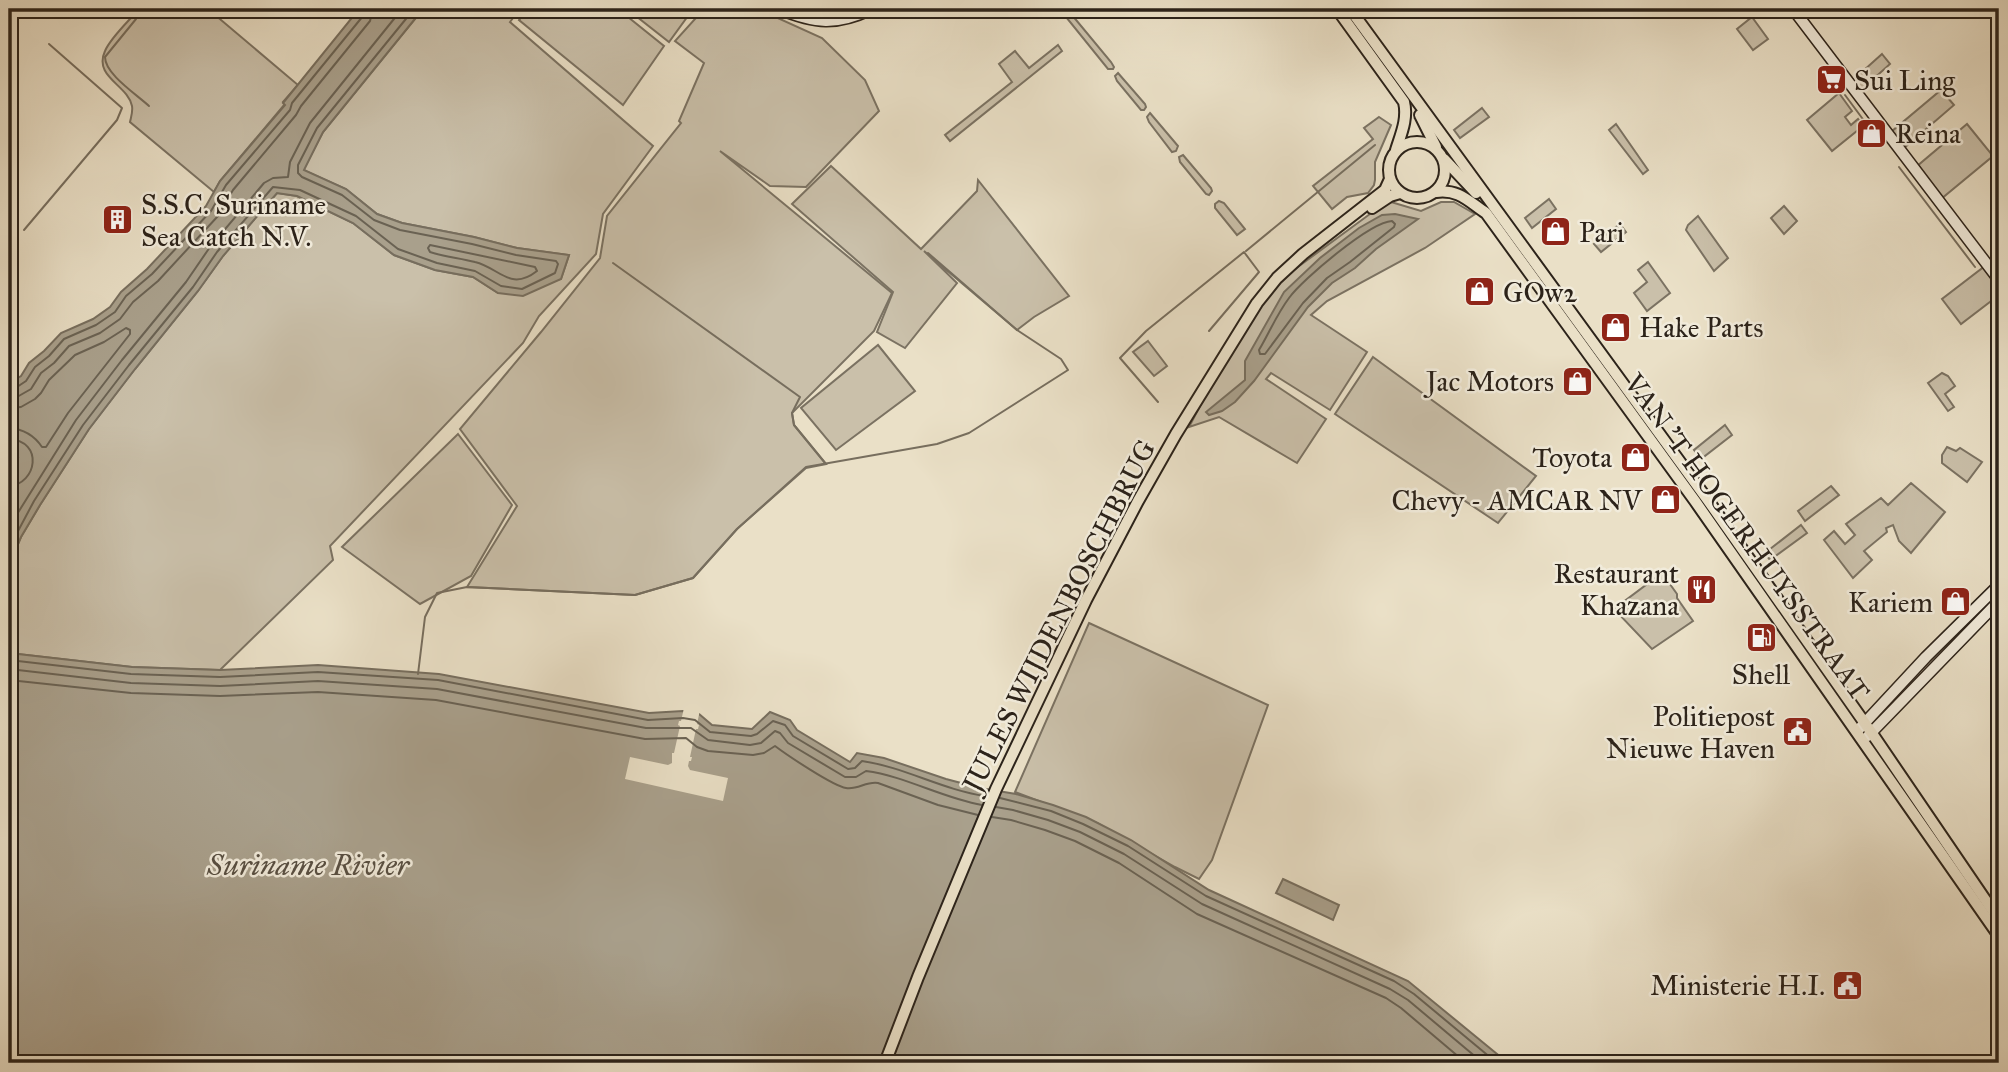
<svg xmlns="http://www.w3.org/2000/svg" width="2008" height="1072" font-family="'IM FELL Great Primer',serif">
<rect width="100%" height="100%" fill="#eae0c7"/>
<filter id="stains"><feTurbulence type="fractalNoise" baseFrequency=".00286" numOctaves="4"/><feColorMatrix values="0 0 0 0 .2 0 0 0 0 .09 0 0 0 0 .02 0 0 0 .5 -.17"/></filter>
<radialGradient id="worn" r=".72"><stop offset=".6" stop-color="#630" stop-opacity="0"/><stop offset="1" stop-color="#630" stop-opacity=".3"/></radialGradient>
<g fill="#cac0aa" stroke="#7b7262" stroke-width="2">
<path d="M139 9H208L298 85 283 102 285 104 220 181 214 192 130 122C131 117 133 112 132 106 128 85 93 77 105 51 111 37 129 21 139 9Z"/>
<path d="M423 9H520L510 22 653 146 603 214 596 254 539 316 523 343 330 546 333 560 220 670 132 667 9 653V565L21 537 40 505 89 429 135 369 198 291 223 256 277 193 297 196 353 223 394 255 435 270 473 277 498 293 561 279 569 255 517 248 474 237 402 223 377 214 346 189 303 170 323 132Z"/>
<path d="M528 9H618L664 46 623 105 519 20Z"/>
<path d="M627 9H693L669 42Z"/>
<path d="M704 9H758L822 38 865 80 879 111 806 187 770 186 720 151 892 293 874 331 792 413 794 425 826 464 806 468 737 529 693 578 635 595 467 587 517 506 460 429 541 332 600 258 607 216 681 123 679 121 704 63 675 41Z"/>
<path d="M1067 9 1111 62 1114 67 1113 69H1108L1066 17 1064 12Z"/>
<path d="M1752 17 1768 39 1753 50 1737 29Z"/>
<path d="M1058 45 1062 51 950 141 945 135 1012 82 999 64 1015 51 1029 68Z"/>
<path d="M1882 54 1890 64 1860 91 1853 81 1854 79Z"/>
<path d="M1118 73 1145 104 1146 107 1144 110H1141L1117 81 1115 76Z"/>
<path d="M1941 90 1954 105 1904 148 1891 132Z"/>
<path d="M1839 93 1852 111 1845 117 1851 125 1858 119 1863 126 1832 151 1807 120Z"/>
<path d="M1482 108 1489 117 1460 138 1454 130Z"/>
<path d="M1150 113 1178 146 1176 151 1172 152 1149 122 1147 117Z"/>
<path d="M1379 117 1391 125 1375 162V180L1374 185 1368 193 1347 197 1332 209 1313 186 1373 139 1364 128Z"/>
<path d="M1616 124 1648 170 1643 174 1609 130Z"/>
<path d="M1967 124 1993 156 1941 199 1916 167Z"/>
<path d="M1183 155 1211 188 1212 191 1209 195 1206 194 1180 162 1179 157Z"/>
<path d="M831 166 921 249 977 191 978 180 1069 296 1034 317 1017 330 924 251 957 283 905 348 877 332 893 292 792 204Z"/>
<path d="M1549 199 1556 209 1532 228 1525 218Z"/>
<path d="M1219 201 1224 203 1245 229 1237 235 1215 208V204Z"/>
<path d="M1391 202 1421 211 1441 202H1454L1475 214 1425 248 1327 301 1311 315 1367 352 1330 410 1271 373 1266 379 1326 419 1297 463 1219 417 1189 427 1229 351 1260 304 1291 272 1374 211Z"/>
<path d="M1784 206 1797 221 1784 234 1771 218Z"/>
<path d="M1698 216 1728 258 1714 271 1686 230 1688 225Z"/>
<path d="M1620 224 1626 232 1601 252 1594 244Z"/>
<path d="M1648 262 1670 293 1647 311 1634 293 1647 282 1638 270Z"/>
<path d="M1985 266 1999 285V295L1961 324 1942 299Z"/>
<path d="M1148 341 1167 366 1154 376 1133 352Z"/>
<path d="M878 345 915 391 836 450 801 408Z"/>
<path d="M1373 357 1536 476 1498 523 1335 414Z"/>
<path d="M1942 373 1948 376 1955 386 1945 394 1954 407 1948 411 1928 383Z"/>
<path d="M1725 425 1732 435 1701 459 1694 450Z"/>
<path d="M458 434 512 505 471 576 420 604 342 547Z"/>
<path d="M1947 447 1956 451 1960 448 1982 462 1967 482 1942 463V455Z"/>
<path d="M1911 483 1945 512 1911 553 1899 541 1893 525 1886 528 1887 532 1864 551 1872 560 1853 578 1824 540 1834 531 1845 544 1855 535 1846 524 1881 498 1888 505Z"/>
<path d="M1831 486 1839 495 1805 521 1798 511Z"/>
<path d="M1801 525 1807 533 1770 560 1765 553Z"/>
<path d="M1662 573 1677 594V598L1693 621 1652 649 1614 609Z"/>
<path d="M1089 623 1268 705 1212 860 1199 879 1175 867 1097 823 1015 792Z"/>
</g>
<g fill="#a9a08c" stroke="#776e5e" stroke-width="2">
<path d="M359 9H423L323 132 304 170 346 189 377 214 402 223 474 237 517 248 569 255 561 279 523 296 498 293 473 277 435 270 394 255 353 223 297 196 277 193 223 256 198 291 135 369 89 429 40 505 21 537 9 565V477L18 458 9 453V383L21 376 29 363 44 351 61 333 93 319 110 307 121 292 147 269 206 206 220 181 285 105 283 103Z"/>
<path d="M1395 214 1418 219 1376 249 1355 268 1332 283 1308 307 1254 381 1235 402 1222 411 1209 415 1206 412 1245 380V361L1284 292 1320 258 1359 228 1382 215Z"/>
<path d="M9 653 132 667 220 670 318 665 439 674 649 713 683 711 699 714 712 725 752 729 770 712 790 720 797 730 850 762 857 753 884 758 946 779 980 788 1016 794 1053 805 1086 817 1131 840 1209 890 1408 981 1508 1063H9Z"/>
<path d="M1283 879 1339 905 1333 920 1276 893Z"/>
</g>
<path fill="#eae0c7" d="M684 708 700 710 697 724 699 725 698 729H696L690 757H692L691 761H689L688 766 690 770 728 778 723 801 625 779 630 757 668 765 672 763V753H674L680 726 678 725 679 721H681Z"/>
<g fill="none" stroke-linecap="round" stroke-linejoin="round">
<g stroke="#6a6253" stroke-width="2">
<path d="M1392 221 1395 224 1394 227 1350 262 1327 278 1303 303 1265 354H1260L1259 350C1269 333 1277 314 1289 298 1303 279 1370 222 1392 221Z"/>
<path d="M430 245 535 267 537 271C510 292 500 268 475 262 460 258 445 257 430 252L428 248Z"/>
<path d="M9 389H14L26 381 35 367 49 356 64 339 96 325 115 312 126 296 152 274 211 211 226 185 290 110 292 103 363 16 364 9"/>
<path d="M9 398 17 397 31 389 41 373 54 363 69 346 100 333 120 319 133 302 158 281 218 216 233 190 296 115 301 106 370 21 373 9"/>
<path d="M9 408 21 407 35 399 41 393 49 380 75 355 104 342 126 328 130 330V334L68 413 46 447H42C34 435 23 429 9 428"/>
<path d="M9 439C44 441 37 484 9 486"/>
<path d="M9 527 76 420 122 360 186 282 210 247 264 183 273 178 288 177 290 162 310 123 402 9"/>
<path d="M9 548 34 501 83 425 129 365 193 287 217 252 273 187 300 190 356 216 398 249 437 263 475 271 501 286 522 289 555 273 558 264 556 261 516 255 472 244 400 230 374 220 342 195 302 177 298 173V165L317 128 414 9"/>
<path d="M9 660 131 674 220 677 318 672 438 680 648 720 683 718 695 720 710 732 751 736 757 734 773 721 785 725 793 736 848 769 855 768 862 761C904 767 943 790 985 796"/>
<path d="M9 669 131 683 220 686 318 681 437 689 646 728H691L708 740 750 745 761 743 775 731 780 733 788 743 845 777H856L866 771C905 776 942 798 982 805"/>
<path d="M9 680 131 693 220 696 318 692 436 700 645 739 686 738 697 747 708 751 753 755 764 753 775 746C787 755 833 786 846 788 858 790 866 781 878 783L938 805 978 815"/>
<path d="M1000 798 1051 811 1083 824 1128 846 1206 896 1394 981 1414 994 1497 1063"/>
<path d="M996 807 1013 810 1048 820 1080 832 1124 854 1202 904 1390 989 1408 1000 1483 1063"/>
<path d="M992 817 1011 820 1045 830 1075 841 1119 863 1197 914 1386 998 1401 1008 1466 1063"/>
</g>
<g stroke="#776e5e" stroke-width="2">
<path d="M142 12 144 9"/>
<path d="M136 19 105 57C105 74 136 94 149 106"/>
<path d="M1845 95 1865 122"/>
<path d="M1899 167 1975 267"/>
<path d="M24 230 117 120 122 108 49 44"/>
<path d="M9 248 16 239"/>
<path d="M1246 251 1375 145"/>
<path d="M928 253 1017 330"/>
<path d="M613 263 800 397 792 413 794 425 826 464"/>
<path d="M1158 402 1120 358 1146 331 1244 252 1259 272 1209 331"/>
<path d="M418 674 425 617 437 593 467 587 635 595 693 578 737 529 806 467 937 444 969 433 1068 370 1061 359 1017 330"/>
</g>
<defs>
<g id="secondary">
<path d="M779 9C815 24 836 26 872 9"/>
<path d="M1793 9 1999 280"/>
<path d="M1860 728 1926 657 1999 585"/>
<path d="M1868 736 1999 601"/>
</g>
<g id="primary">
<path d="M1337 9 1404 102C1408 119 1401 134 1396 150"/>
<path d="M1350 9 1707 499 1871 732 1999 920"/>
<path d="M1420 115 1436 147"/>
<circle cx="1417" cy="170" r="28"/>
<path d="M1444 159 1476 193"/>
<path d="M1436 192C1459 189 1468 201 1486 213L1695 501 1999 936"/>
<path d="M1372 208 1390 196 1400 193"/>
<path d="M885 1063 918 977 996 789 1086 600 1138 501 1176 434 1257 303 1277 278 1303 254 1385 190 1390 179"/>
</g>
</defs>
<use href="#secondary" stroke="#2c231a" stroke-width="13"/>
<use href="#primary" stroke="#2c231a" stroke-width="14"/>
<use href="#secondary" stroke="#f1ebdb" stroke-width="10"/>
<use href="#primary" stroke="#eae0c7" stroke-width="10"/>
</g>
<defs>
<symbol id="supermarket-square" viewBox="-11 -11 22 22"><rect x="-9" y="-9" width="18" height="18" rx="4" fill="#8f2418" stroke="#f1ebdb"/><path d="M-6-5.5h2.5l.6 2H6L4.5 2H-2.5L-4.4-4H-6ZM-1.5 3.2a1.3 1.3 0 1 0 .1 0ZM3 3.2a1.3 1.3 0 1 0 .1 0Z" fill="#fff"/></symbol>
<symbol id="shop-square" viewBox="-11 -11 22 22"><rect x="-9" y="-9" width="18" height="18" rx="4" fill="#8f2418" stroke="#f1ebdb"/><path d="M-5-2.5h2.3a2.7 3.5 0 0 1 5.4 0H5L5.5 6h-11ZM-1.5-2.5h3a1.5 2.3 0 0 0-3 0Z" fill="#fff"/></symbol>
<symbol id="building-square" viewBox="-11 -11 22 22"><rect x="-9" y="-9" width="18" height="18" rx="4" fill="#8f2418" stroke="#f1ebdb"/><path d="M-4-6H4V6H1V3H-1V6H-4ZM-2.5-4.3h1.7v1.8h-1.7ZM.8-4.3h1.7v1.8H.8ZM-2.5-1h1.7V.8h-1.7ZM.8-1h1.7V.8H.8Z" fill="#fff"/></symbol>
<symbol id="restaurant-square" viewBox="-11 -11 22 22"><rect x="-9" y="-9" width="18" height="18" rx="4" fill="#8f2418" stroke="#f1ebdb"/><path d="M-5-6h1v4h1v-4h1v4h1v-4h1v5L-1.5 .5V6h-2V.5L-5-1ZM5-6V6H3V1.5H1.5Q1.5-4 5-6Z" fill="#fff"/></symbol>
<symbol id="fuel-square" viewBox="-11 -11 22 22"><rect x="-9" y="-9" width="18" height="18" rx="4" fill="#8f2418" stroke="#f1ebdb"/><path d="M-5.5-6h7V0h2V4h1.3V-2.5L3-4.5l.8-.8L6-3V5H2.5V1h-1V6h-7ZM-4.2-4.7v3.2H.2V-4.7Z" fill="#fff"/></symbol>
<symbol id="civic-square" viewBox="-11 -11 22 22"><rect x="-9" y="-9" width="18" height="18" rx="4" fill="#8f2418" stroke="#f1ebdb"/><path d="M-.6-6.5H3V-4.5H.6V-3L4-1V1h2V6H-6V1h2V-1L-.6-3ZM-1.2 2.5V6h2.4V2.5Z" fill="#fff"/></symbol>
</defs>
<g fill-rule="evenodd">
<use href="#supermarket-square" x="1814" y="62" width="35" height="35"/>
<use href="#shop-square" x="1854" y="116" width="35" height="35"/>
<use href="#building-square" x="100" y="202" width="35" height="35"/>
<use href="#shop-square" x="1538" y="214" width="35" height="35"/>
<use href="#shop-square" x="1462" y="274" width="35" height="35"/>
<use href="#shop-square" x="1598" y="310" width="35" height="35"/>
<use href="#shop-square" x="1560" y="364" width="35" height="35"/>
<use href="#shop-square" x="1618" y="440" width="35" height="35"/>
<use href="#shop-square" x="1648" y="482" width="35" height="35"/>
<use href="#restaurant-square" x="1684" y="572" width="35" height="35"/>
<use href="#shop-square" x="1938" y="584" width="35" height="35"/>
<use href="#fuel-square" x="1744" y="620" width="35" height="35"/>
<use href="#civic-square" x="1780" y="714" width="35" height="35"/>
<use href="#civic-square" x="1830" y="968" width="35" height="35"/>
</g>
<g text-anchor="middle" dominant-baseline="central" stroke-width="5" stroke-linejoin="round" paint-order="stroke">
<g font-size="28" fill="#2c231a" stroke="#f1ebdb" text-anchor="end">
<text x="1854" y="80" text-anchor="start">Sui Ling</text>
<text x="1895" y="133" text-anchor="start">Reina</text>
<text x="141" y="204" text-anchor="start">S.S.C. Suriname<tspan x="141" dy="32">Sea Catch N.V.</tspan></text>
<text x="1579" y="232" text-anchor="start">Pari</text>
<text x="1503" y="292" text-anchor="start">GOw2</text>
<text x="1639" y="327" text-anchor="start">Hake Parts</text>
<text x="1554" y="381">Jac Motors</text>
<text x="1612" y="457">Toyota</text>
<text x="1642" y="500">Chevy - AMCAR NV</text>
<text x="1679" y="573">Restaurant<tspan x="1679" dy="32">Khazana</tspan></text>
<text x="1933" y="602">Kariem</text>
<text x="1761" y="674" text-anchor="middle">Shell</text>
<text x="1775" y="716">Politiepost<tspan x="1775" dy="32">Nieuwe Haven</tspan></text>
<text x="1825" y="985">Ministerie H.I.</text>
</g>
<g font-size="28" fill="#2c231a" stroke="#f1ebdb">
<text transform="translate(1747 537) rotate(54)">VAN 'T HOGERHUYSSTRAAT</text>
<text transform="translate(1059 616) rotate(-63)">JULES WIJDENBOSCHBRUG</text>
</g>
<g font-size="30" font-style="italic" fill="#584f42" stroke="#f1ebdb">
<text x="308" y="865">Suriname Rivier</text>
</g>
</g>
<rect width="2008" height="1072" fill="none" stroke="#eae0c7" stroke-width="35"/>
<rect x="10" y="10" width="1987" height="1051" fill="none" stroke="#2c231a" stroke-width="3.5"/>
<rect x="18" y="18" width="1973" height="1037" fill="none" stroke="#2c231a" stroke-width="2"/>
<rect width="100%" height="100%" filter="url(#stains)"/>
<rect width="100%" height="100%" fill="url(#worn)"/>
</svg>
